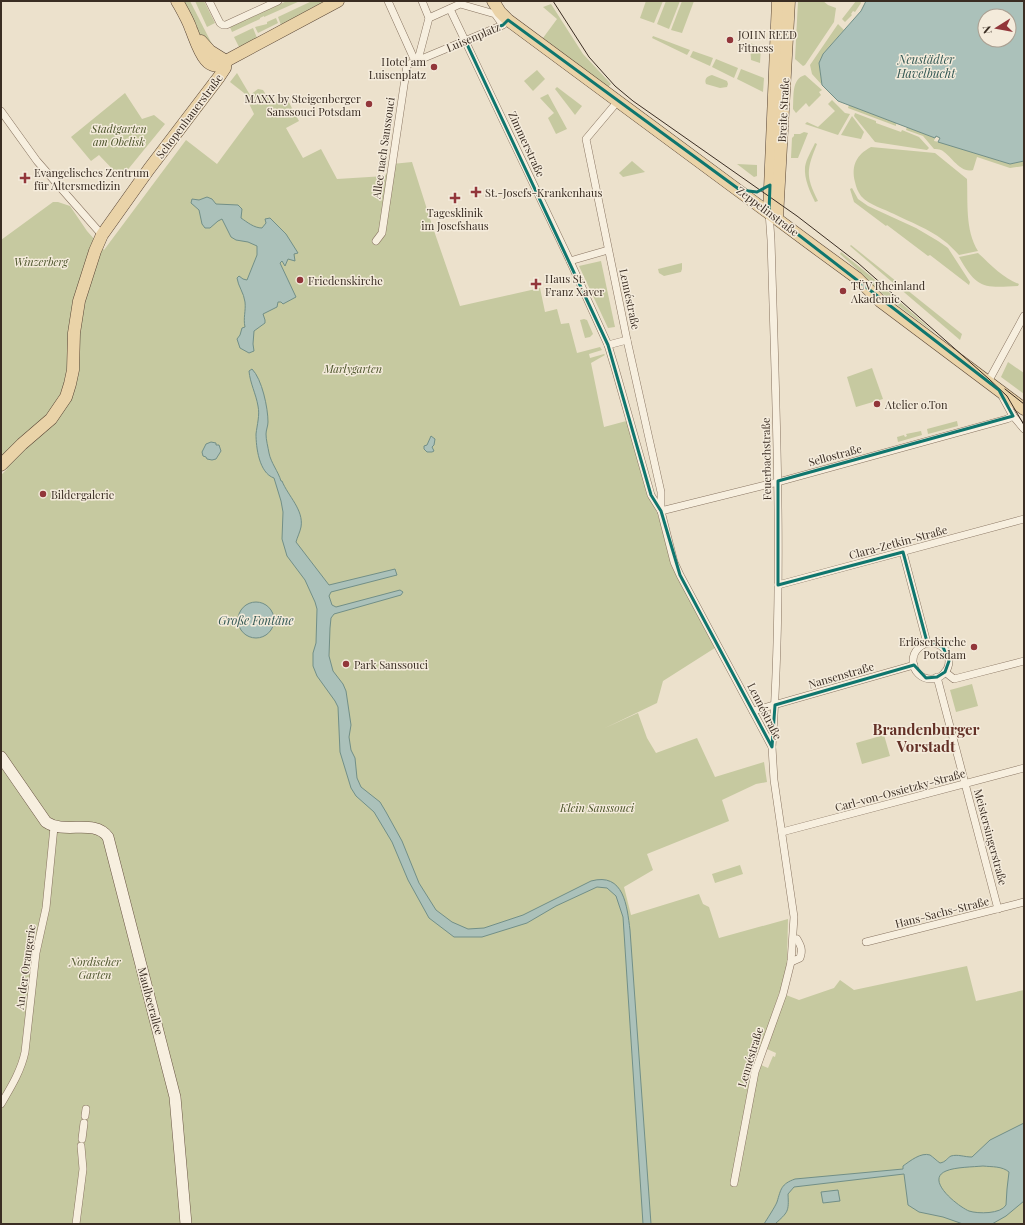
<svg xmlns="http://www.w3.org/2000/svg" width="1025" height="1225" font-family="'Playfair Display',serif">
<rect width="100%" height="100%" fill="#ece1cc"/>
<g fill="#c6c9a0">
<path d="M182 1H190L216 52 205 44Z"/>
<path d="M195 1H204L215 23 207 27Z"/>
<path d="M287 1H300L264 17V16L260 18V19L232 32 230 27Z"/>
<path d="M312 1H325L281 25 278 17Z"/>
<path d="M646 1H663L654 23 640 18Z"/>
<path d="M666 1H680L669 29 657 24Z"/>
<path d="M682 1H694L682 33 671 30Z"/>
<path d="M798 1H823L828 5 836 8 834 22 805 65 803 66 795 59Z"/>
<path d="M856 1H860L861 3 855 12 853 11 851 14 852 15 845 22 842 19Z"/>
<path d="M551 4 583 54 611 84 608 87 543 38 557 19 543 7Z"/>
<path d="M276 18 278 23 258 33 255 27 267 24V22Z"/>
<path d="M838 24 844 30 823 54 819 63 822 85 812 74 810 65Z"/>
<path d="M253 28 257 38 239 47 234 37Z"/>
<path d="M653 36 690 50 687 55 652 38Z"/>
<path d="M750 43 761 47 760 63 751 60Z"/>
<path d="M693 51 713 58 710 66 690 57Z"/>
<path d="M716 59 738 68 734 78 712 67Z"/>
<path d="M741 69 764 78 763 92 737 79Z"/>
<path d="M537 70 545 79 533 91 524 81Z"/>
<path d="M237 73 250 95 258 89 263 90 272 104 286 97 299 121 286 128 303 158 321 149 337 179 385 176 392 164 412 162 432 225 460 306 540 288 545 312 557 309 561 324 569 323 577 353 600 347 602 350 589 354 590 358 604 354 605 355 591 363 604 427 630 420 651 495 674 562 718 646 663 681 657 703 605 728 638 713 647 738 656 753 697 738 715 777 764 762 767 782 756 784 722 800 729 821 647 854 653 870 624 887 631 915 699 894 703 904 709 907 719 938 788 919 787 962 784 979 752 1073 758 1074 761 1065 768 1068 773 1056 775 1057 776 1053 767 1049 786 995 799 1000 834 988 840 980 854 990 967 966 976 1001 1024 990V1224H1V475L7 469 1 463V240L53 202H58L70 206 87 231 104 250 186 140 217 164 254 114 244 93 230 82Z"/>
<path d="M712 75 727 81 728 84 727 87 720 88 706 84C704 79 707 76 712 75Z"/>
<path d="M805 75 822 90 819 92 821 95 809 107 806 103 796 113 793 109C794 97 791 79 805 75Z"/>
<path d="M557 87 582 106 575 115 555 89Z"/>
<path d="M125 93 142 119 154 115 165 124 121 178 99 155 91 161 71 137Z"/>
<path d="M548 94 567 129 556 134 548 118 554 113 540 98Z"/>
<path d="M832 100 845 113 850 114 838 135 805 124 807 122 818 127 835 111 828 104Z"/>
<path d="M849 105 896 123V126L848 108Z"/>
<path d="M855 113 876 121V123L901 132 902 130 919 137 929 148 927 150 875 142 854 116Z"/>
<path d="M852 116 864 132 861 139 841 135Z"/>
<path d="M907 127 935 138 934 141 939 142 1010 164 1024 161V166L1010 168 977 157 973 170C960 174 950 154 941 150 939 149 936 149 934 149L923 136 906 130Z"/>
<path d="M804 132 808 133 798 158H791L792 138 794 136V134H800Z"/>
<path d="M815 143 817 144C807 169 805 175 818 201L815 202C810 192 804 179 805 167 806 159 812 150 815 143Z"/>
<path d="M871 147 935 153 967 179C968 202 965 230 978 251L959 255C954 250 949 244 943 240 929 229 910 222 894 214 884 209 869 205 861 196 858 192 856 187 855 182 851 166 856 155 871 147Z"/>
<path d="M632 161 645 172 623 177 619 173Z"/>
<path d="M737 164 757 165V176L754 177Z"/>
<path d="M852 188 858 199 868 206 916 228 938 241 948 248 970 282 969 285 930 255 928 256 887 225 886 226 854 202 850 189Z"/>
<path d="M851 245 962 334 960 340 850 246Z"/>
<path d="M841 252 867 273 935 333 876 289 860 272 840 254Z"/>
<path d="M978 253C990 264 1004 279 1019 284L1018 286C984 288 977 289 959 257Z"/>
<path d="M601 261 615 327 608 328 579 266Z"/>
<path d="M682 263V269L681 272 664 276 659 273 658 269Z"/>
<path d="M584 319 587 320 593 334 590 337 585 338 580 320Z"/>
<path d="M1008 362 1024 373V394L1001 377Z"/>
<path d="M872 368 883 399 856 407 847 377Z"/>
<path d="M957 421 958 426 928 434 927 429Z"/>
<path d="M921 431 922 435 898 442 897 437 904 435 905 437 907 436 906 434Z"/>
<path d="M972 684 978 706 956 712 950 690Z"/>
<path d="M884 735 890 756 862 764 856 743Z"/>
<path d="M740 865 743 874 715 883 712 874Z"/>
</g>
<g fill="#abc1ba" stroke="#728f87" fill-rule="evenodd">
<path d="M866 1H1024V161L1010 164 938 142 940 138 936 136 935 138 838 101 822 85 819 63 823 54 861 11ZM985 16H1009V40H985Z"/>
<path d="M207 197 212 199 216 204 238 205 242 209 241 218C247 222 254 228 262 228L266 223 265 219 270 218 286 234 298 253 294 254 295 261 288 259 285 266 282 261 280 263 296 297 283 304 281 302H278L277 307 263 314 265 320V323L254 331 253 344 254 351 249 353 240 348 237 339 240 335 242 328 245 327C243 318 246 311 245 302 244 293 238 286 237 278L239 276 243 279 247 280 257 255V246L248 242 236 240 231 237 222 219 218 221 210 228H205L202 224 199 210 191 203 192 199 199 200Z"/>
<path d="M252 369C262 379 268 408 268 422 268 426 266 430 266 434 266 440 268 447 269 453 271 463 278 471 281 481H282C288 496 304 510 301 527 300 532 297 538 296 542L329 585 395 569 397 575 331 592 329 596 332 605 336 607 400 590 403 592 401 595 334 614 331 618 330 628 329 656 333 671 343 684 346 691 351 725 349 737 351 750 355 758 357 778 361 787 380 802 386 812 402 841 419 883 436 910 452 922 468 929 484 928 523 915 591 881C624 872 627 906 630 930L651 1224H643L623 917 616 896 607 888 597 887 556 906 527 923 482 937H454L429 918 408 880 392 842 374 812 356 796 351 788 340 752 338 707 335 701 317 676 313 666V653L316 643 317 609 315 602 305 580 287 556 282 539 283 512 281 501 274 478C259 473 256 447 256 434 257 425 260 415 258 406 256 394 250 383 249 371Z"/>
<path d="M431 436 435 439 434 445 432 447 434 451 432 452H427L424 449V446L427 445Z"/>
<path d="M211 442 216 443V445H219L221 451 216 459 212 460 207 459 206 457 203 456 202 452 206 444Z"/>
<circle cx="256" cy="620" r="18"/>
<path d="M1024 1123V1201L1006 1216 992 1224H963L943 1217 919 1212 908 1205 904 1174 794 1187 788 1194C789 1212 788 1212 775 1224H764C767 1219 775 1207 777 1202 781 1189 781 1184 795 1179L903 1169V1166C910 1161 921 1152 930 1155 933 1157 937 1161 940 1163 946 1162 947 1158 951 1156 958 1154 964 1157 972 1157L990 1140ZM983 1166C992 1167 1002 1166 1009 1172L1007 1189 1006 1205C1001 1214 978 1214 969 1211 959 1207 924 1180 946 1171 955 1167 973 1167 983 1166Z"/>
<path d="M838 1190 840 1201 823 1203 821 1192Z"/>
</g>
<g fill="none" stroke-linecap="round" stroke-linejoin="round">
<defs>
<g id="street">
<path d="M209 1 220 23 223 25H226L278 1"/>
<path d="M388 1 415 61"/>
<path d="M450 9 570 261 608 345 615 368 651 495 661 511"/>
<path d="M429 18 460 4 495 14 500 21"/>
<path d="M415 61 419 56 429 18 422 1"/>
<path d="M618 101 586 139 627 340 661 492V511L674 562 680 575 772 747 774 780 794 917 791 962 783 994 755 1072 734 1183"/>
<path d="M1 111 37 161 102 235"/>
<path d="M769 212 771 240C776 409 784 578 772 747"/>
<path d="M376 241 382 233 407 65 503 25 508 20"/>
<path d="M570 261 608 250"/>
<path d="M608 345 627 340"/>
<path d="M988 382 1024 316"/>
<path d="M1001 394 1013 416 1024 429"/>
<path d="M661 511 778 482 1007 419 1013 416"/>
<path d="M903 552 927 643"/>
<path d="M778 585 1024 519"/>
<circle cx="931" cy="661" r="18"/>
<path d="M945 672 954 679 1024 661"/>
<path d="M937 677 998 909"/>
<path d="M753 711 914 665"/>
<path d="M782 832 1024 768"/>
<path d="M866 942 1024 902"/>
<path d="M791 962 800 958C803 950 801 946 797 939"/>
<path d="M1 1104C11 1087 21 1071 25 1052L36 953 46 908 54 827"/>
<path d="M85 1116 86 1109"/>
<path d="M82 1139 84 1123"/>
<path d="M76 1224 83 1169 81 1146"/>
</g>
<path id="secondary" d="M1 757 46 822C65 835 94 818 108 837L175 1097 186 1224"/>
<g id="primary">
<path d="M177 1C182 10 188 20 191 29 197 43 206 78 226 61L338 1"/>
<path d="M493 1 500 12 508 20 816 248 857 278 880 301 1024 409"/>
<path d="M201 41 210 51 226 61"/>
<path d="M769 212 778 1"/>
<path d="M777 218 789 1"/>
<path d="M1 465 22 444 51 419 66 397 70 384 73 370 74 333 79 301 95 251 102 235 149 169 219 77 225 68 226 61"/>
</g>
</defs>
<use href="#street" stroke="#887461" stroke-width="8"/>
<use href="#secondary" stroke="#6a5544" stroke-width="12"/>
<use href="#primary" stroke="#564334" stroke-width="13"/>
<use href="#street" stroke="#f7efdf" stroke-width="7"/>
<use href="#secondary" stroke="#f7efdf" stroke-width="11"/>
<use href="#primary" stroke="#ead3a8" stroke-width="12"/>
<g stroke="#3a2d23" stroke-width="1">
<path d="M553 1 589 57 615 86 633 101 797 216 858 263 989 379 1007 396 1024 425"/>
<path d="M1005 389 1024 404"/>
</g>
</g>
<path fill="none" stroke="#0f766e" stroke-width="3" stroke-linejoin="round" d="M508 20 740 190 757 192 770 185 769 212 999 390 1013 416 778 481V585L903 552 927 642 943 647 949 661 945 672 937 677 926 678 914 665 775 705 772 747 680 575 661 511 651 495 608 345 465 40 503 25Z"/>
<g fill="#92363a" stroke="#f4ebdb" stroke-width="1.5">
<circle cx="730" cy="40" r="4"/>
<circle cx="434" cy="67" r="4"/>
<circle cx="369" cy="104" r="4"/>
<path d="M23 172h4v4h4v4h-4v4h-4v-4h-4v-4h4z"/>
<path d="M474 186h4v4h4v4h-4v4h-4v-4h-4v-4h4z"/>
<path d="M453 192h4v4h4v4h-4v4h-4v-4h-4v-4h4z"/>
<circle cx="300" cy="280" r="4"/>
<path d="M534 278h4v4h4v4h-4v4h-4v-4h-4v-4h4z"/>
<circle cx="843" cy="291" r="4"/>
<circle cx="877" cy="404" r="4"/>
<circle cx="43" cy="494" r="4"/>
<circle cx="974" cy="647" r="4"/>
<circle cx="346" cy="664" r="4"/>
</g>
<g text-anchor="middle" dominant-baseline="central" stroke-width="3" stroke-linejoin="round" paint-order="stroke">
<g font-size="11" fill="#3a2d23" stroke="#f4ebdb" text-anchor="start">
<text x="738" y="34">JOHN REED<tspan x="738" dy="13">Fitness</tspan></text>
<text x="426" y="61" text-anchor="end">Hotel am<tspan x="426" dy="13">Luisenplatz</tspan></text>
<text x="361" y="98" text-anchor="end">MAXX by Steigenberger<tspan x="361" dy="13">Sanssouci Potsdam</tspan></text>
<text x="34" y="172">Evangelisches Zentrum<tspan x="34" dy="13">für Altersmedizin</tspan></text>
<text x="485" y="192">St.-Josefs-Krankenhaus</text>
<text x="455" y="212" text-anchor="middle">Tagesklinik<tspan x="455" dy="13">im Josefshaus</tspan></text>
<text x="545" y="278">Haus St.<tspan x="545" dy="13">Franz Xaver</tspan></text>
<text x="308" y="280">Friedenskirche</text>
<text x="851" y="285">TÜV Rheinland<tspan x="851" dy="13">Akademie</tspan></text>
<text x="885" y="404">Atelier o.Ton</text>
<text x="51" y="494">Bildergalerie</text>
<text x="966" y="641" text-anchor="end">Erlöserkirche<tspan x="966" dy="13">Potsdam</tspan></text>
<text x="354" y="664">Park Sanssouci</text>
</g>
<g font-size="11" fill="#3a2d23" stroke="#f4ebdb">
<text transform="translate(473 37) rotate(-23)">Luisenplatz</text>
<text transform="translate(783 110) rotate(-87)">Breite Straße</text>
<text transform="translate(189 116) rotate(-53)">Schopenhauerstraße</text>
<text transform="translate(527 144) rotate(65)">Zimmerstraße</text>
<text transform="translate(383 148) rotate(-82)">Allee nach Sanssouci</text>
<text transform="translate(768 211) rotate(37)">Zeppelinstraße</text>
<text transform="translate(630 299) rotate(78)">Lennéstraße</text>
<text transform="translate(835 455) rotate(-15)">Sellostraße</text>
<text transform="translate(766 459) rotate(-91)">Feuerbachstraße</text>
<text transform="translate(898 542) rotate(-15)">Clara-Zetkin-Straße</text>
<text transform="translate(841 675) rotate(-16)">Nansenstraße</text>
<text transform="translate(765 711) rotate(63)">Lennéstraße</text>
<text transform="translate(900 790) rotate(-15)">Carl-von-Ossietzky-Straße</text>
<text transform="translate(991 837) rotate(75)">Meistersingerstraße</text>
<text transform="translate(942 912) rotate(-14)">Hans-Sachs-Straße</text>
<text transform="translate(25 967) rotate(-82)">An der Orangerie</text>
<text transform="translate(151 1001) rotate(75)">Maulbeerallee</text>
<text transform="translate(750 1057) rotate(-73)">Lennéstraße</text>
</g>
<g font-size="11" font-style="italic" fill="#4c542b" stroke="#f4ebdb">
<text x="119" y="128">Stadtgarten<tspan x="119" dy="13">am Obelisk</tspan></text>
<text x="41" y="261">Winzerberg</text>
<text x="353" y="368">Marlygarten</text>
<text x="597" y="807">Klein Sanssouci</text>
<text x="95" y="961">Nordischer<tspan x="95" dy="13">Garten</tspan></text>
</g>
<g font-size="12" font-style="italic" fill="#335854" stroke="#f4ebdb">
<text x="926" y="59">Neustädter<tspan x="926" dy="14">Havelbucht</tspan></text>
<text x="256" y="620">Große Fontäne</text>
</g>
<g font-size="15" font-weight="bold" fill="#633026" stroke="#f4ebdb">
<text x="926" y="729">Brandenburger<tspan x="926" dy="17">Vorstadt</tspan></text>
</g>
</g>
<rect width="1025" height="1225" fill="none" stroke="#3a2d23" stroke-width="4"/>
<g transform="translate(997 28) rotate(259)"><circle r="19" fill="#f4ebdb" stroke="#aa9f91"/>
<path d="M0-3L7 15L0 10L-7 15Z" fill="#92363a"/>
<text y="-6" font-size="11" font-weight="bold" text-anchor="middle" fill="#3a2d23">N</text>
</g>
</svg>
